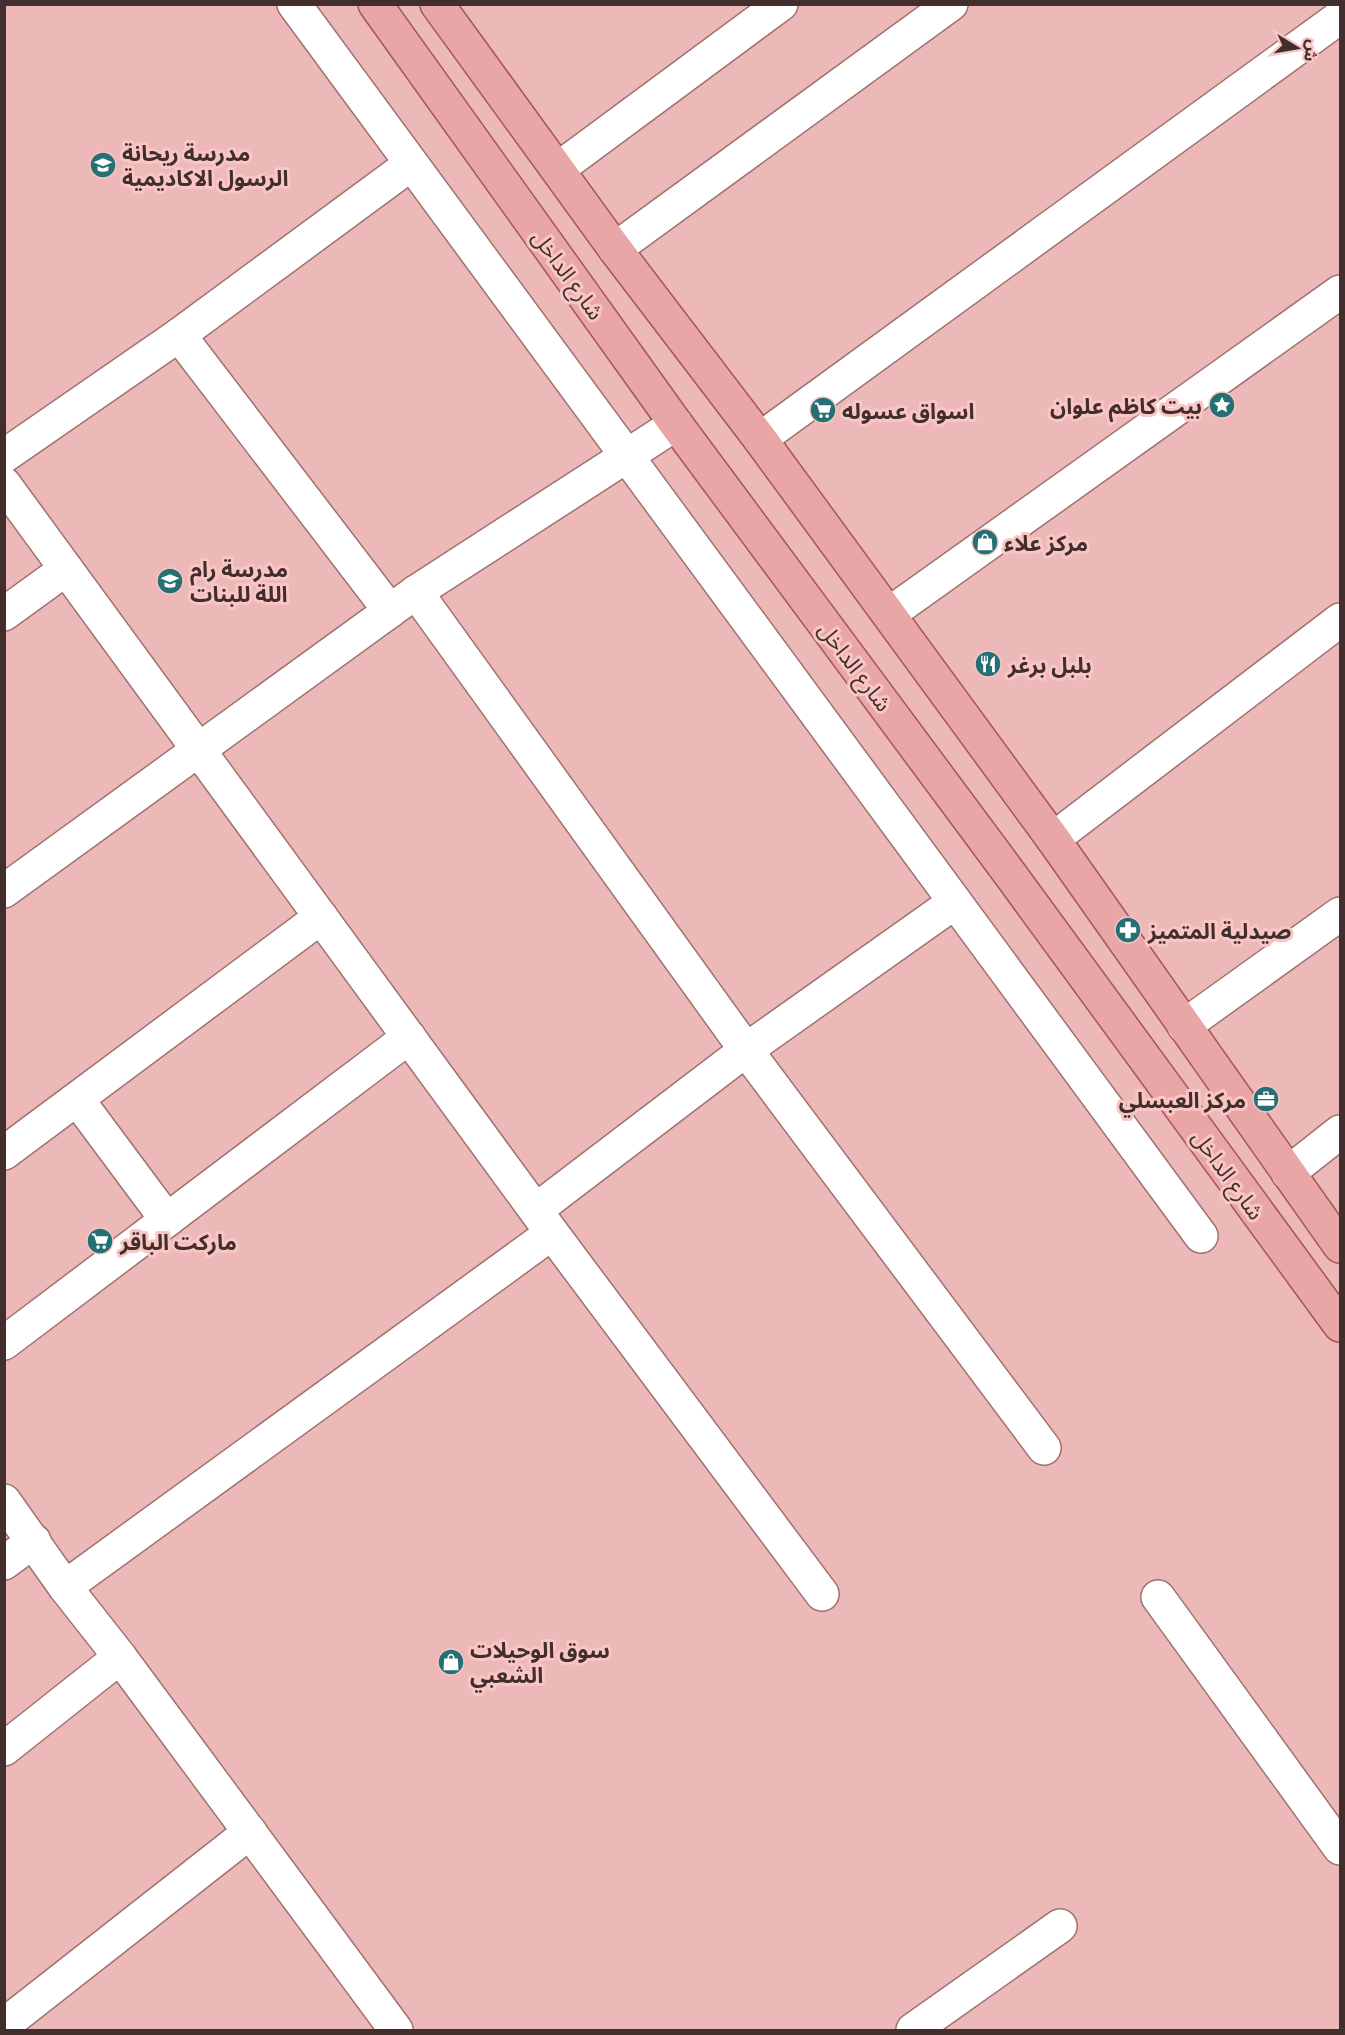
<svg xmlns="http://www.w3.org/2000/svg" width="1345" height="2035" font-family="'Exo 2','Noto Sans Arabic',sans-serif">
<rect width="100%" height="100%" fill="#ecb9b8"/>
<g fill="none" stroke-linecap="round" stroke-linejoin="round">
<defs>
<g id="minor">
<path d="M294 4 1201 1236"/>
<path d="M558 169 781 4"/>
<path d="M615 249 951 4"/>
<path d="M179 335 390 611"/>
<path d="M760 439 1340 17"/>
<path d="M4 456 179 335 411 164"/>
<path d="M4 484 552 1233 822 1594"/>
<path d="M416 592 746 1050 1044 1448"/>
<path d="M4 614 66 569"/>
<path d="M889 614 1340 292"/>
<path d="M1053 839 1340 620"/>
<path d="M4 891 416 592 676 424"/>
<path d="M1184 1026 1340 914"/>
<path d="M77 1099 167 1220"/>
<path d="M4 1153 321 917"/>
<path d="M1288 1173 1340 1132"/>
<path d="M536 1210 746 1050 955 902"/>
<path d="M4 1343 409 1037"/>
<path d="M4 1501 65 1587 120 1657 396 2030"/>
<path d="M4 1563 34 1541"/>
<path d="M65 1587 552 1233"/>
<path d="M1158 1597 1340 1848"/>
<path d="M4 1749 120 1657"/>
<path d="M4 2025 250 1832"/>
<path d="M913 2030 1060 1926"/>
</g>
<g id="major">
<path d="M375 4 676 424 1010 874 1340 1325"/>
<path d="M437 4 615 249 760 439 1053 839 1340 1246"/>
</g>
</defs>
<use href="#minor" stroke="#9f716f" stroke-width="36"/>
<use href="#major" stroke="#a55556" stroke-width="36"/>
<use href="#minor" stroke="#fff" stroke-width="33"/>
<use href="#major" stroke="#e9a6a7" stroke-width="33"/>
</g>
<defs>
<symbol id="school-disc" viewBox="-11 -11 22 22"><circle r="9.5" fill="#247074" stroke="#f9c6c4"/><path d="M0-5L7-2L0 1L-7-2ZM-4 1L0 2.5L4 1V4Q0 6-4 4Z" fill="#fff"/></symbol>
<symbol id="sight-disc" viewBox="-11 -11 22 22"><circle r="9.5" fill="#247074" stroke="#f9c6c4"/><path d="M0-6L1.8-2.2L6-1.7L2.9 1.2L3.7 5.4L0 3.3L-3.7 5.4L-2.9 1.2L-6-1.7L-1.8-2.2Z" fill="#fff"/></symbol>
<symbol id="supermarket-disc" viewBox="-11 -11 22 22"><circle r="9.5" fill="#247074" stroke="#f9c6c4"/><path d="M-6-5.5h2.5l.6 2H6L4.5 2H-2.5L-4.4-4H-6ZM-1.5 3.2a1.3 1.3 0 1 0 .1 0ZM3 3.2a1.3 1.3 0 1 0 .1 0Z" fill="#fff"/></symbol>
<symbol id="shop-disc" viewBox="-11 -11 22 22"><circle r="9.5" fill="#247074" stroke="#f9c6c4"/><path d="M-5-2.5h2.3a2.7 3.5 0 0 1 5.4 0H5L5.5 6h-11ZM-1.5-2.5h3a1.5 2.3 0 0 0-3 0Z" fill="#fff"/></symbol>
<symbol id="restaurant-disc" viewBox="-11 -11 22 22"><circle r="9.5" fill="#247074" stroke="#f9c6c4"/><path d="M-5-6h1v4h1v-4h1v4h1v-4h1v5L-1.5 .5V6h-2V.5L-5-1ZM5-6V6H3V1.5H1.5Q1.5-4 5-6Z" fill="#fff"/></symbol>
<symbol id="pharmacy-disc" viewBox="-11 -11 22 22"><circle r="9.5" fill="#247074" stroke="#f9c6c4"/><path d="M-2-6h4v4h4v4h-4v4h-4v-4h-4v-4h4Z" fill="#fff"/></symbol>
<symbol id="office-disc" viewBox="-11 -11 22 22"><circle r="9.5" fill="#247074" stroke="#f9c6c4"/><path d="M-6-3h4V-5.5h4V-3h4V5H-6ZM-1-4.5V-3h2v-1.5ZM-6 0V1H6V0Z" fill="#fff"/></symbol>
</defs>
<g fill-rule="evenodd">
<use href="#school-disc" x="88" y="150" width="30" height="30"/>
<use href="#sight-disc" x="1207" y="390" width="30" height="30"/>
<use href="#supermarket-disc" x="808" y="395" width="30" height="30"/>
<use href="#shop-disc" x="970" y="527" width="30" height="30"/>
<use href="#school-disc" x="155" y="566" width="30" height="30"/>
<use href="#restaurant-disc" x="973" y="649" width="30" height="30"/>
<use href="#pharmacy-disc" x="1113" y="915" width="30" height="30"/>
<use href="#office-disc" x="1251" y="1084" width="30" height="30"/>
<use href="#supermarket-disc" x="85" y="1226" width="30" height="30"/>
<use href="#shop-disc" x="436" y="1647" width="30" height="30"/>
</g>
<g text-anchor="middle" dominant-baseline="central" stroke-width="6" stroke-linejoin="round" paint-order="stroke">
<g font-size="22" font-weight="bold" fill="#422e2d" stroke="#f9c6c4" text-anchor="start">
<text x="122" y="152">مدرسة ريحانة<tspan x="122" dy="25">الرسول الاكاديمية</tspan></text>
<text x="1202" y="405" text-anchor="end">بيت كاظم علوان</text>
<text x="842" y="410">اسواق عسوله</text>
<text x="1004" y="542">مركز علاء</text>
<text x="190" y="568">مدرسة رام<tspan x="190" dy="25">اللة للبنات</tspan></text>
<text x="1008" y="664">بلبل برغر</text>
<text x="1148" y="930">صيدلية المتميز</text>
<text x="1246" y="1099" text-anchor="end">مركز العبسلي</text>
<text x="120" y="1241">ماركت الباقر</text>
<text x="470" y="1649">سوق الوحيلات<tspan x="470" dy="25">الشعبي</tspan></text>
</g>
<g font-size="22" fill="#422e2d" stroke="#f9c6c4">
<text transform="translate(569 274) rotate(54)">شارع الداخل</text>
<text transform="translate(856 666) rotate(53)">شارع الداخل</text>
<text transform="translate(1229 1174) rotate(54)">شارع الداخل</text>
</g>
</g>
<rect width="1345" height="2035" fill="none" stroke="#422e2d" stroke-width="12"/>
<g transform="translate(1297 48) rotate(101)" stroke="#f9c6c4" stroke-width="4.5" paint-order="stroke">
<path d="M0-4.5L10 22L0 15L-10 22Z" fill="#422e2d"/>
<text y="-9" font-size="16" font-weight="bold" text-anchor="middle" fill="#422e2d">ش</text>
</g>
</svg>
